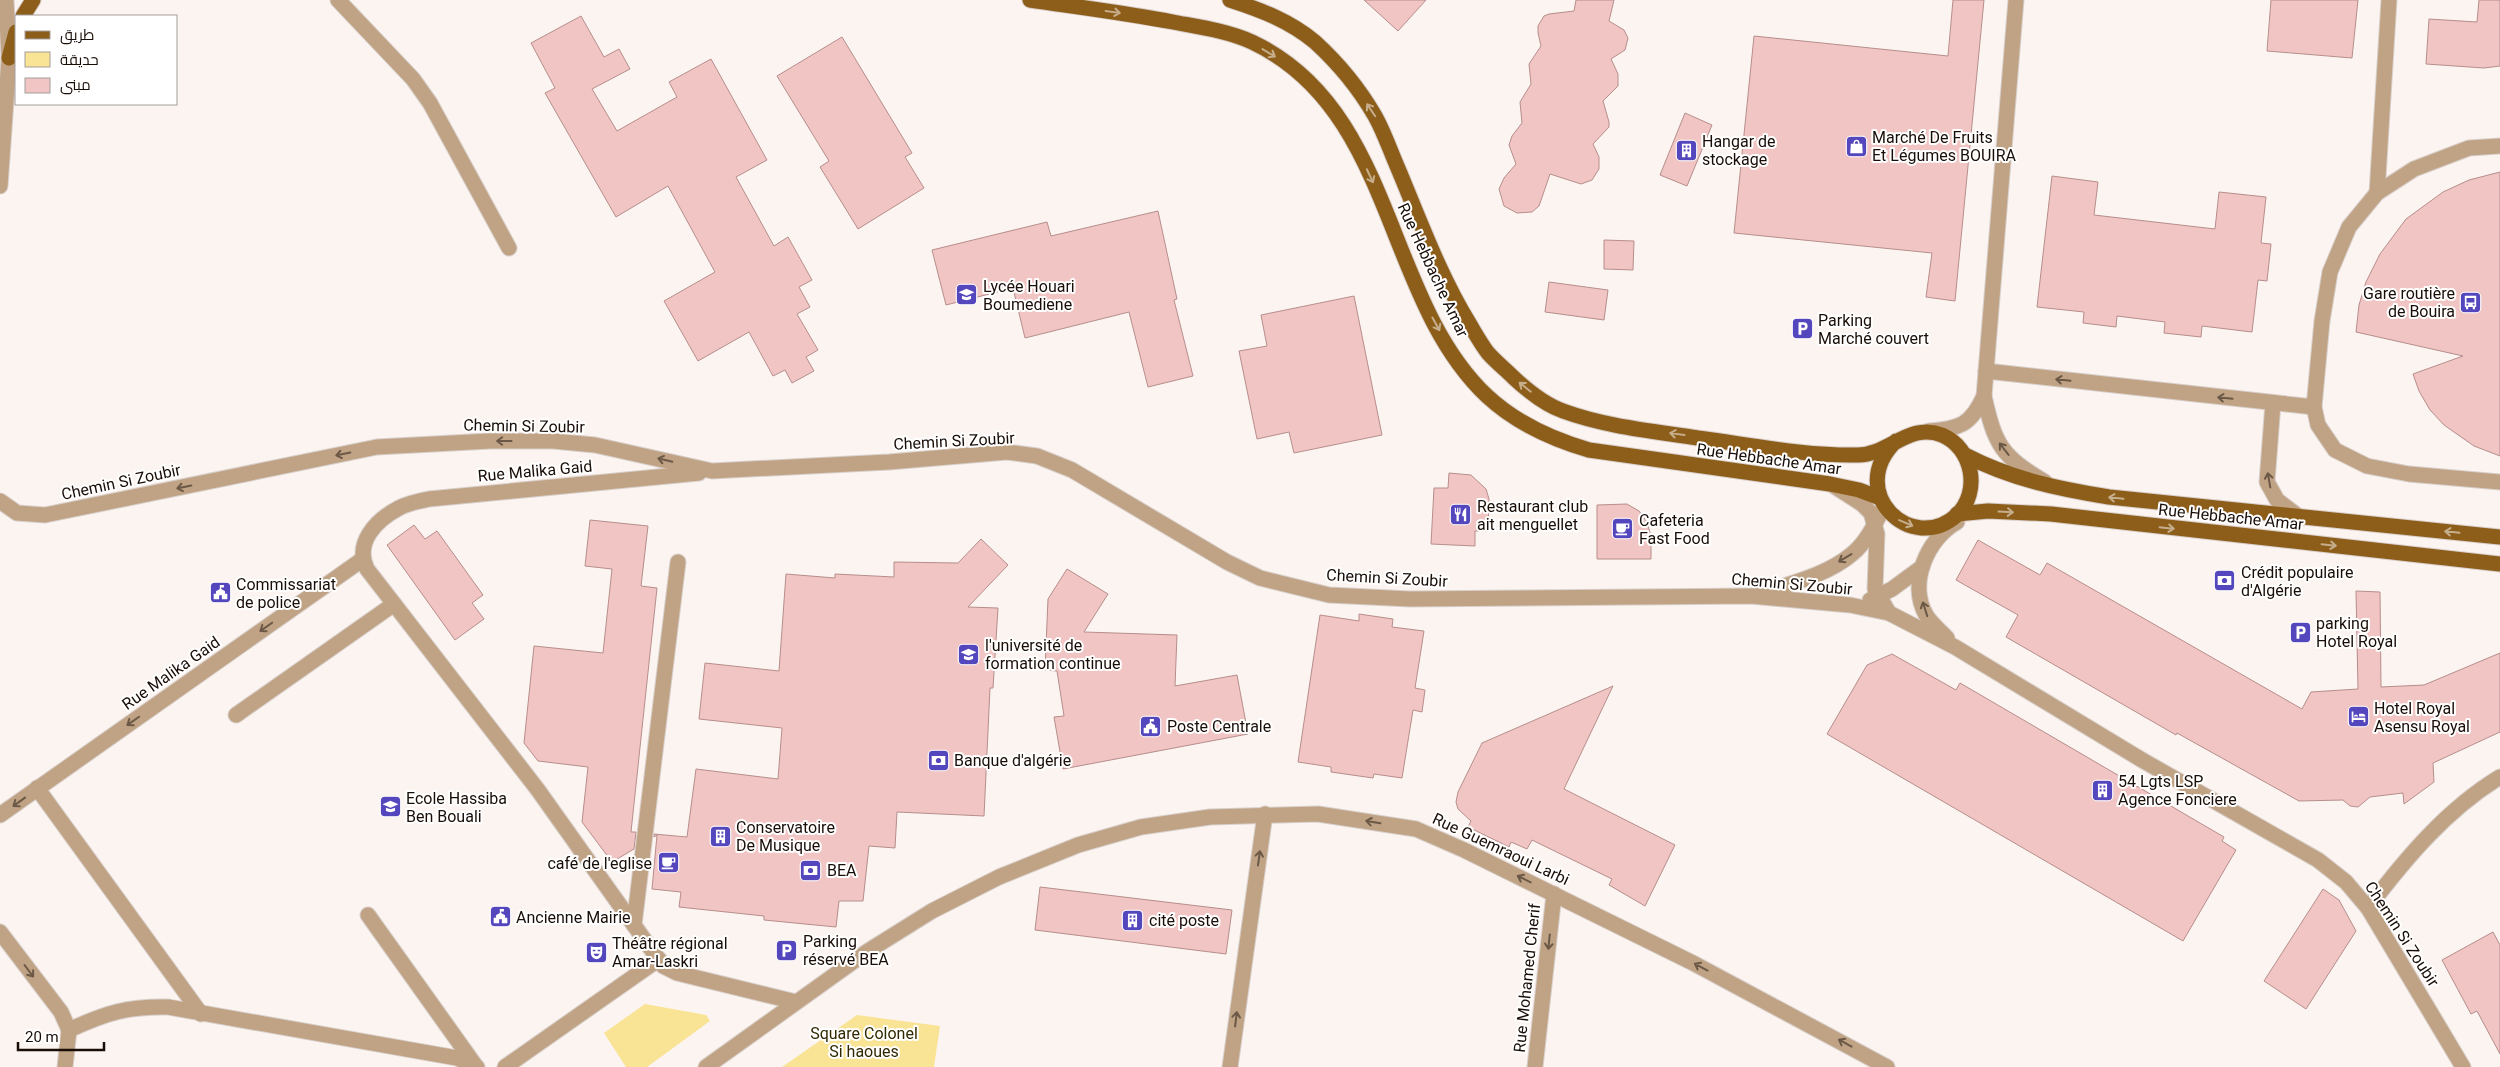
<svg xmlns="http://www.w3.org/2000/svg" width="2500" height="1067" font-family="Roboto,Cairo,sans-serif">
<rect width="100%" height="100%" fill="#fcf4f0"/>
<g fill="#f9e495">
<path d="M645 1004 706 1015 710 1021 647 1067H626L604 1033Z"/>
<path d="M857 1015 940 1026 934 1067H782Z"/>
</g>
<g fill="#f0c5c3" stroke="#b68e8c">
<path d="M1364 0H1426L1398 31Z"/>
<path d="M1576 0H1614L1609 21 1624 30 1628 38 1625 50 1611 59 1618 74V86L1603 101 1609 122V127L1593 144 1599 157V169L1592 180 1581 184 1550 174 1539 206 1532 212 1517 213 1504 206 1499 189 1504 178 1516 164 1509 145 1512 136 1522 123 1520 102 1531 84 1529 64 1541 46 1538 33V26L1544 16 1549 14 1574 11Z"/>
<path d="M1953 0H1984L1955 301 1926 297 1932 253 1734 233 1754 36 1948 56Z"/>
<path d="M2271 0H2358L2352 58 2267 51Z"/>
<path d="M2479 0H2500V66L2484 68 2426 64 2429 19 2477 22Z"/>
<path d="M581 16 604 57 619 49 630 69 592 89 617 131 677 97 669 82 711 59 767 160 736 177 774 246 788 237 812 280 799 287 810 307 797 314 818 350 806 357 814 371 792 383 785 370 773 376 749 332 698 361 664 301 715 272 668 186 616 217 545 93 555 88 531 43Z"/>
<path d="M842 37 912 153 905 157 924 188 858 229 820 167 829 161 777 76Z"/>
<path d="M1685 113 1712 125 1687 186 1660 175Z"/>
<path d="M2500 172V456L2474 446 2444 425 2430 410 2419 391 2413 374 2463 356 2356 332 2359 305 2366 282 2380 254 2406 219 2443 192 2469 180Z"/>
<path d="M2052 176 2098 182 2094 215 2215 229 2219 192 2266 197 2261 243 2271 244 2267 281 2258 280 2252 332 2202 326 2201 337 2164 333 2165 322 2117 316 2116 327 2083 323 2084 312 2037 307Z"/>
<path d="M1158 211 1177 299 1174 300 1193 376 1148 387 1129 312 1025 338 1013 288 946 305 932 250 1047 222 1051 236Z"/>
<path d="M1604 240 1634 241 1633 270 1604 269Z"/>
<path d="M1549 282 1608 290 1604 320 1545 312Z"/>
<path d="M1354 296 1382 435 1294 453 1289 432 1257 439 1239 351 1267 346 1261 315Z"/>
<path d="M1449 473 1471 475 1486 489 1489 499 1488 531H1475V546L1431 544 1434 488H1448Z"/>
<path d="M1627 504 1639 511 1647 522 1651 536V559H1597V505Z"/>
<path d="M590 520 648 526 641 586 657 588 631 832H636L634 849 612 862 582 822 588 767 538 761 524 743 534 646 603 653 612 569 585 566Z"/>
<path d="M414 525 425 539 437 531 483 595 472 603 484 619 455 640 387 545Z"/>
<path d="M981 539 1008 565 968 607 998 608 993 688H990L984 816 897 812 895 848 869 846 863 901H839L836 927 764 920V916L679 907 681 892 652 889 657 835 654 837V834L687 837 696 769 778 779 782 728 699 719 705 663 779 671 786 574 835 578V574L894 577V562L958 563Z"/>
<path d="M1978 540 2040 575 2047 563 2302 709 2311 692 2358 689 2356 591 2380 592 2381 687 2424 685 2500 653V732L2433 763 2434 782 2404 804 2403 793 2370 797 2358 807 2350 806 2343 800 2299 801 2177 733 2176 735 2006 637 2018 615 1956 580Z"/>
<path d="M1067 569 1108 594 1084 632 1177 635 1175 686 1237 675 1248 734 1063 769 1054 717 1064 716 1057 671 1045 670 1048 599Z"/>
<path d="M1359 614 1393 619 1392 627 1424 631 1415 688 1425 690 1422 712 1413 710 1402 778 1374 774 1373 778 1331 772V767L1298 762 1320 615 1359 621Z"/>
<path d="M1892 654 1956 690 1960 683 2224 837 2222 841 2236 850 2183 941 1827 734 1867 665Z"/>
<path d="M1613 686 1564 789 1675 845 1645 906 1609 885 1612 879 1532 840 1527 849 1511 842 1509 847 1468 827 1471 821 1458 809 1456 802 1458 792 1482 743Z"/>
<path d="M1040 887 1232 910 1226 954 1035 930Z"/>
<path d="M2323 889 2339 900 2356 931 2306 1009 2264 981Z"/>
<path d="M2493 932 2500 945V1054L2477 1011 2471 1014 2442 960Z"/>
</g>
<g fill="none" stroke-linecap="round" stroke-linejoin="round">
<defs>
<g id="minor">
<path d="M338 0 413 79 430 103 509 248"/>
<path d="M2016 0 1984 396C1995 445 2001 456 2045 482"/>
<path d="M2500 146 2469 148 2414 169 2377 193 2349 227 2330 272 2322 321 2314 407 2318 425 2335 450 2367 466 2409 474 2500 482"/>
<path d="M0 186 9 58 6 0"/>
<path d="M2377 193 2389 0"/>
<path d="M1986 371 2314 407"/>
<path d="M2273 403 2267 482 2277 500 2298 516"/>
<path d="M1929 431C1959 429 1971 425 1984 396"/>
<path d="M699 473 429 499C419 501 408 503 399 508 376 520 354 543 367 569L538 790 663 966 677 973 796 1002"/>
<path d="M1834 486 1862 504 1871 513 1877 534 1875 589 1889 613"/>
<path d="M0 501 17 513 45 515 377 447 490 441H553L595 445 712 471 889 462 1007 452 1037 456 1072 470 1227 562 1260 578 1329 595 1410 599 1751 596 1850 605 1889 613 1955 647 2142 760 2318 860 2346 882 2368 908 2463 1067"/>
<path d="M1756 595C1788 584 1826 576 1852 554 1867 542 1876 522 1884 506"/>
<path d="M1870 600 1892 589 1922 567"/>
<path d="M1947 638C1941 631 1931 624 1926 615 1908 583 1927 539 1957 522"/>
<path d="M236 715 394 604"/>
<path d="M37 788 201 1014"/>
<path d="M0 815 363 559"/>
<path d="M2368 908C2405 859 2447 809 2500 777"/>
<path d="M368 915 475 1065"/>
<path d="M634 925 678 562"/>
<path d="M0 932 61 1012 69 1030"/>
<path d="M69 1030C106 1013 128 1006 168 1007L457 1058 477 1067"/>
<path d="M65 1067 69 1030"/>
<path d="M505 1067 659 959"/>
<path d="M706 1067 868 951 932 911 999 877 1078 845 1141 827 1210 817 1318 814 1416 829 1464 850 1693 963 1887 1067"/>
<path d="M1230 1067 1265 814"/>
<path d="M1535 1067 1554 894"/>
</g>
<g id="major">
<path d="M1030 0C1078 7 1126 13 1173 22 1199 27 1228 31 1252 42 1396 110 1383 298 1487 396 1516 423 1551 439 1589 450L1830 484 1859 490 1880 498"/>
<path d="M1230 0C1261 10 1290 21 1315 42 1338 63 1360 90 1375 116 1384 132 1390 150 1397 166 1419 218 1439 274 1469 323 1475 333 1481 344 1488 353 1496 362 1506 370 1514 378 1528 391 1546 405 1563 411 1607 427 1653 431 1698 438 1751 445 1805 456 1858 455 1889 455 1909 422 1942 435 1973 448 1981 492 1957 515 1912 556 1844 492 1896 441"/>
<path d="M23 16 33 0"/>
<path d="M9 58 16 32"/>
<path d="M1965 455C2011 479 2059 489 2109 497L2500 537"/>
<path d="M1957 514 1988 511 2051 514 2500 564"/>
</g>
</defs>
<use href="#minor" stroke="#d8cfcb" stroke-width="17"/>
<use href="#major" stroke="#d8cfcb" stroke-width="17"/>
<use href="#minor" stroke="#bfa384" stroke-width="15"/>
<use href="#major" stroke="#8d5d1a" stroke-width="15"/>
</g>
<defs><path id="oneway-shaft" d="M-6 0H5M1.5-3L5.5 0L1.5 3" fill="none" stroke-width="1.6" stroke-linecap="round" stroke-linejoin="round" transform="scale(1.25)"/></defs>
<g stroke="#c6ae8c">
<use href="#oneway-shaft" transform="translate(1113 12) rotate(8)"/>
<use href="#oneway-shaft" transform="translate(1269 53) rotate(31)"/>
<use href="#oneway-shaft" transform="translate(1371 110) rotate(-124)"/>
<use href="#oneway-shaft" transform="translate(1370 176) rotate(65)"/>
<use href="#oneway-shaft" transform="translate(1436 324) rotate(61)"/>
<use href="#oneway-shaft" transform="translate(1525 387) rotate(-141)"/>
<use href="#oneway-shaft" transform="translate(1677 434) rotate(-172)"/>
<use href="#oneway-shaft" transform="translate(2116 498) rotate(-174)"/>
<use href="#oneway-shaft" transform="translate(2006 512) rotate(3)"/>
<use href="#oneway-shaft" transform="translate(1906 523) rotate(23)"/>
<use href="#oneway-shaft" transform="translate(2167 528) rotate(6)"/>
<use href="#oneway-shaft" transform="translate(2452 532) rotate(-174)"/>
<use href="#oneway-shaft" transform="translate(2329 545) rotate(6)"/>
</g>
<g stroke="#6c5846">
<use href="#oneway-shaft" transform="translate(2063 380) rotate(-174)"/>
<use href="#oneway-shaft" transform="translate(2225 398) rotate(-174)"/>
<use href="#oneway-shaft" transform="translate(504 441) rotate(-180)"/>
<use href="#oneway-shaft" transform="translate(2004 449) rotate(-128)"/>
<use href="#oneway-shaft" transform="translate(343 454) rotate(168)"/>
<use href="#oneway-shaft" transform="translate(665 460) rotate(-167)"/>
<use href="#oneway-shaft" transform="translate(2269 480) rotate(-100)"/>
<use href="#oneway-shaft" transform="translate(184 487) rotate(168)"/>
<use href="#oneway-shaft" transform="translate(1845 558) rotate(149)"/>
<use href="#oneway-shaft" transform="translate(1925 609) rotate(-108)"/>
<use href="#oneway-shaft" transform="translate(266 627) rotate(145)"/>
<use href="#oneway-shaft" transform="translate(133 721) rotate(145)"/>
<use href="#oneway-shaft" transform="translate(19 802) rotate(144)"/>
<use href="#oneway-shaft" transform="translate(1373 822) rotate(-171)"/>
<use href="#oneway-shaft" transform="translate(1259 858) rotate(-82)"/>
<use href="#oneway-shaft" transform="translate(1524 879) rotate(-154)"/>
<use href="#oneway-shaft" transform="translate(1549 942) rotate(96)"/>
<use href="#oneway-shaft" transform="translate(1701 967) rotate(-152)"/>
<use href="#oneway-shaft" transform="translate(29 971) rotate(53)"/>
<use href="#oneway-shaft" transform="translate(1236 1019) rotate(-83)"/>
<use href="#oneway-shaft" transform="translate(1845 1043) rotate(-151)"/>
</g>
<defs>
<symbol id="shop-square" viewBox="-11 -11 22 22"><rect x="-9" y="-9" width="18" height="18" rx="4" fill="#5447be" stroke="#fff"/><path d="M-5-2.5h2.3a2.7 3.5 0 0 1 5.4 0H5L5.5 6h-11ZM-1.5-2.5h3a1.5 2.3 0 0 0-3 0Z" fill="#fff"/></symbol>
<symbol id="building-square" viewBox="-11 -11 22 22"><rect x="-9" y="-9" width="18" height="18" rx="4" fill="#5447be" stroke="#fff"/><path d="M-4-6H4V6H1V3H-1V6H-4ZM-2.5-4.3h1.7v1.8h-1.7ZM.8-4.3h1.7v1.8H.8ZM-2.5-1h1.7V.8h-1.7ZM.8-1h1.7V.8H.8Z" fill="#fff"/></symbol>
<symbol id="school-square" viewBox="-11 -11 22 22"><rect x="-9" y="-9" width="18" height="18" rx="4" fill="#5447be" stroke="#fff"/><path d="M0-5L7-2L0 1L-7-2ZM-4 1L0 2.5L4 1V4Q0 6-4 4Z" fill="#fff"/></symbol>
<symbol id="bus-square" viewBox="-11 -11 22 22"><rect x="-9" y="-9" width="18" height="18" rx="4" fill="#5447be" stroke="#fff"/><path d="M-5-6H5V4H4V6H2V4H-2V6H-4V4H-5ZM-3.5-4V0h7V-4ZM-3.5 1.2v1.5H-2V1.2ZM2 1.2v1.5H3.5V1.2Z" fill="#fff"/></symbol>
<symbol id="parking-square" viewBox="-11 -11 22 22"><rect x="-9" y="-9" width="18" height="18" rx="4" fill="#5447be" stroke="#fff"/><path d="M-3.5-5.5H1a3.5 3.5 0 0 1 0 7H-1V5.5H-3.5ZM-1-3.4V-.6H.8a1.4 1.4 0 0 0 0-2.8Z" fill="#fff"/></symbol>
<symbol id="restaurant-square" viewBox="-11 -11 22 22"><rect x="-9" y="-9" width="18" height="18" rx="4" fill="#5447be" stroke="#fff"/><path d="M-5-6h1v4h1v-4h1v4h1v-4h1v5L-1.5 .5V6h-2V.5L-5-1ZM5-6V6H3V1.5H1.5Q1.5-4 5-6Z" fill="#fff"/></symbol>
<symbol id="cafe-square" viewBox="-11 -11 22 22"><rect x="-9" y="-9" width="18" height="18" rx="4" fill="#5447be" stroke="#fff"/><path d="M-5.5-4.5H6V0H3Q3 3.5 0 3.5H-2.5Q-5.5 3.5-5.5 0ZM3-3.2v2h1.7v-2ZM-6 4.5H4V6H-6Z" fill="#fff"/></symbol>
<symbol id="bank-square" viewBox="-11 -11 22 22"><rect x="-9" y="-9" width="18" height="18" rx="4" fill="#5447be" stroke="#fff"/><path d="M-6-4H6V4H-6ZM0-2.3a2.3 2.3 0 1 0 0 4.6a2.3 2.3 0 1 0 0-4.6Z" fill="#fff"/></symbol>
<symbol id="civic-square" viewBox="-11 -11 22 22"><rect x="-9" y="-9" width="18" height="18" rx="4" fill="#5447be" stroke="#fff"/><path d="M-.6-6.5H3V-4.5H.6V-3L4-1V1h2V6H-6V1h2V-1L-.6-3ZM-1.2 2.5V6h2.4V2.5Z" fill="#fff"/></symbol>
<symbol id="hotel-square" viewBox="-11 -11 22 22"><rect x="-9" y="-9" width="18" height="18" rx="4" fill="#5447be" stroke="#fff"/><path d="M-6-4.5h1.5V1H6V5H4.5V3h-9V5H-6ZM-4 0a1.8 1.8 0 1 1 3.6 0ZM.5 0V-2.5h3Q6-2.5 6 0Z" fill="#fff"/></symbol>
<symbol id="theatre-square" viewBox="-11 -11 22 22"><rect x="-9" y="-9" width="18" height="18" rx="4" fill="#5447be" stroke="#fff"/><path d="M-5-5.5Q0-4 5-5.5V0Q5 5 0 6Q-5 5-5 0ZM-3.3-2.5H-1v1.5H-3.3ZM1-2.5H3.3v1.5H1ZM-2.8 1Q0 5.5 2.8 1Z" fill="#fff"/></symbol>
</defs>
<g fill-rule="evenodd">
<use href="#shop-square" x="1844" y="134" width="25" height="25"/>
<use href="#building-square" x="1674" y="138" width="25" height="25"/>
<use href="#school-square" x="954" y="282" width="25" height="25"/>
<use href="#bus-square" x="2458" y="290" width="25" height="25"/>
<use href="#parking-square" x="1790" y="316" width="25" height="25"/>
<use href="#restaurant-square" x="1448" y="502" width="25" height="25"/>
<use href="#cafe-square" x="1610" y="516" width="25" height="25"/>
<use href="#bank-square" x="2212" y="568" width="25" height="25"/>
<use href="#civic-square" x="208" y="580" width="25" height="25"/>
<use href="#parking-square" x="2288" y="620" width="25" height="25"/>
<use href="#school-square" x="956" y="642" width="25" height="25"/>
<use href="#hotel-square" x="2346" y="704" width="25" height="25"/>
<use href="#civic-square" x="1138" y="714" width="25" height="25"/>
<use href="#bank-square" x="926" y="748" width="25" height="25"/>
<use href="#building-square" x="2090" y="778" width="25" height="25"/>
<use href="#school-square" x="378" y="794" width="25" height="25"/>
<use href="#building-square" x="708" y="824" width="25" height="25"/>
<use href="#cafe-square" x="656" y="850" width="25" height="25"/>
<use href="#bank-square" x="798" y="858" width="25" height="25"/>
<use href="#civic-square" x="488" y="904" width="25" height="25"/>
<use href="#building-square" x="1120" y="908" width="25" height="25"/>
<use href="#parking-square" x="774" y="938" width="25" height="25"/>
<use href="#theatre-square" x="584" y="940" width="25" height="25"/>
</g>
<g text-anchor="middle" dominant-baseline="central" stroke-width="4" stroke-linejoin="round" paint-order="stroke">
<g font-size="16" fill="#190d07" stroke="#fff" text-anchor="start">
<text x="1872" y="137">Marché De Fruits<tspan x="1872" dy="18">Et Légumes BOUIRA</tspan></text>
<text x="1702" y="141">Hangar de<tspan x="1702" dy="18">stockage</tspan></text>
<text x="983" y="286">Lycée Houari<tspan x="983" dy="18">Boumediene</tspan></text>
<text x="2455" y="293" text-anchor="end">Gare routière<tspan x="2455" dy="18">de Bouira</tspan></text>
<text x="1818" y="320">Parking<tspan x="1818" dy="18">Marché couvert</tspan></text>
<text x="1477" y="506">Restaurant club<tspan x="1477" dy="18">ait menguellet</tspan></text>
<text x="1639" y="520">Cafeteria<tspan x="1639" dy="18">Fast Food</tspan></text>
<text x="2241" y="572">Crédit populaire<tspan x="2241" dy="18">d'Algérie</tspan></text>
<text x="236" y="584">Commissariat<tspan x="236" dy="18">de police</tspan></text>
<text x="2316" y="623">parking<tspan x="2316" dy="18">Hotel Royal</tspan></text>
<text x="985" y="645">l'université de<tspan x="985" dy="18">formation continue</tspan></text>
<text x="2374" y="708">Hotel Royal<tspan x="2374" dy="18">Asensu Royal</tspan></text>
<text x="1167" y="726">Poste Centrale</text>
<text x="954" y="760">Banque d'algérie</text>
<text x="2118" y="781">54 Lgts LSP<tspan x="2118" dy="18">Agence Fonciere</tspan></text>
<text x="406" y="798">Ecole Hassiba<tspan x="406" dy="18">Ben Bouali</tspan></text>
<text x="736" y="827">Conservatoire<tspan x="736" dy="18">De Musique</tspan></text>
<text x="652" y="863" text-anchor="end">café de l'eglise</text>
<text x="827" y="870">BEA</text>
<text x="516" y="917">Ancienne Mairie</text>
<text x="1149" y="920">cité poste</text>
<text x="803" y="941">Parking<tspan x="803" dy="18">réservé BEA</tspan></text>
<text x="612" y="943">Théâtre régional<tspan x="612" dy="18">Amar-Laskri</tspan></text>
</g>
<g font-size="16" fill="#190d07" stroke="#fff">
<text transform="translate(1433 270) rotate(65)">Rue Hebbache Amar</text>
<text transform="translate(524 426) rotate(1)">Chemin Si Zoubir</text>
<text transform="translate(954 441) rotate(-3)">Chemin Si Zoubir</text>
<text transform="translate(1769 459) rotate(8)">Rue Hebbache Amar</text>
<text transform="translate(535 471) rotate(-5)">Rue Malika Gaid</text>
<text transform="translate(121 482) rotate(-12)">Chemin Si Zoubir</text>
<text transform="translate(2231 517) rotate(6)">Rue Hebbache Amar</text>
<text transform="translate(1387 578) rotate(3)">Chemin Si Zoubir</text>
<text transform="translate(1792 584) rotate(5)">Chemin Si Zoubir</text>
<text transform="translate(171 673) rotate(-35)">Rue Malika Gaid</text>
<text transform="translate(1501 849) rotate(25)">Rue Guemraoui Larbi</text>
<text transform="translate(2402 934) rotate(57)">Chemin Si Zoubir</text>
<text transform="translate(1527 978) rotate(-84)">Rue Mohamed Cherif</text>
</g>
<g font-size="16" fill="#322800" stroke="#fff">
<text x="864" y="1033">Square Colonel<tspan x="864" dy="18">Si haoues</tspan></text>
</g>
</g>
<rect x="15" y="15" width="162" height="90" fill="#ffffff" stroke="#a39e9c"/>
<rect x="25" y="31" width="25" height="8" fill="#8d5d1a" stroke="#a39e9c"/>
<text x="60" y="40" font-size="15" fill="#190d07">طريق</text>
<rect x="25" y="52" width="25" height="15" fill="#f9e495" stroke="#a39e9c"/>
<text x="60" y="65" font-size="15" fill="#190d07">حديقة</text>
<rect x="25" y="78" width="25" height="15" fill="#f0c5c3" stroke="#a39e9c"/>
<text x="60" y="90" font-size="15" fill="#190d07">مبنى</text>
<path d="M18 1042v8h86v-8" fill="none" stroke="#190d07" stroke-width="2.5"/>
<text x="25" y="1042" font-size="15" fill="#190d07" stroke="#ffffff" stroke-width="4" paint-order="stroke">20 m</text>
</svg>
